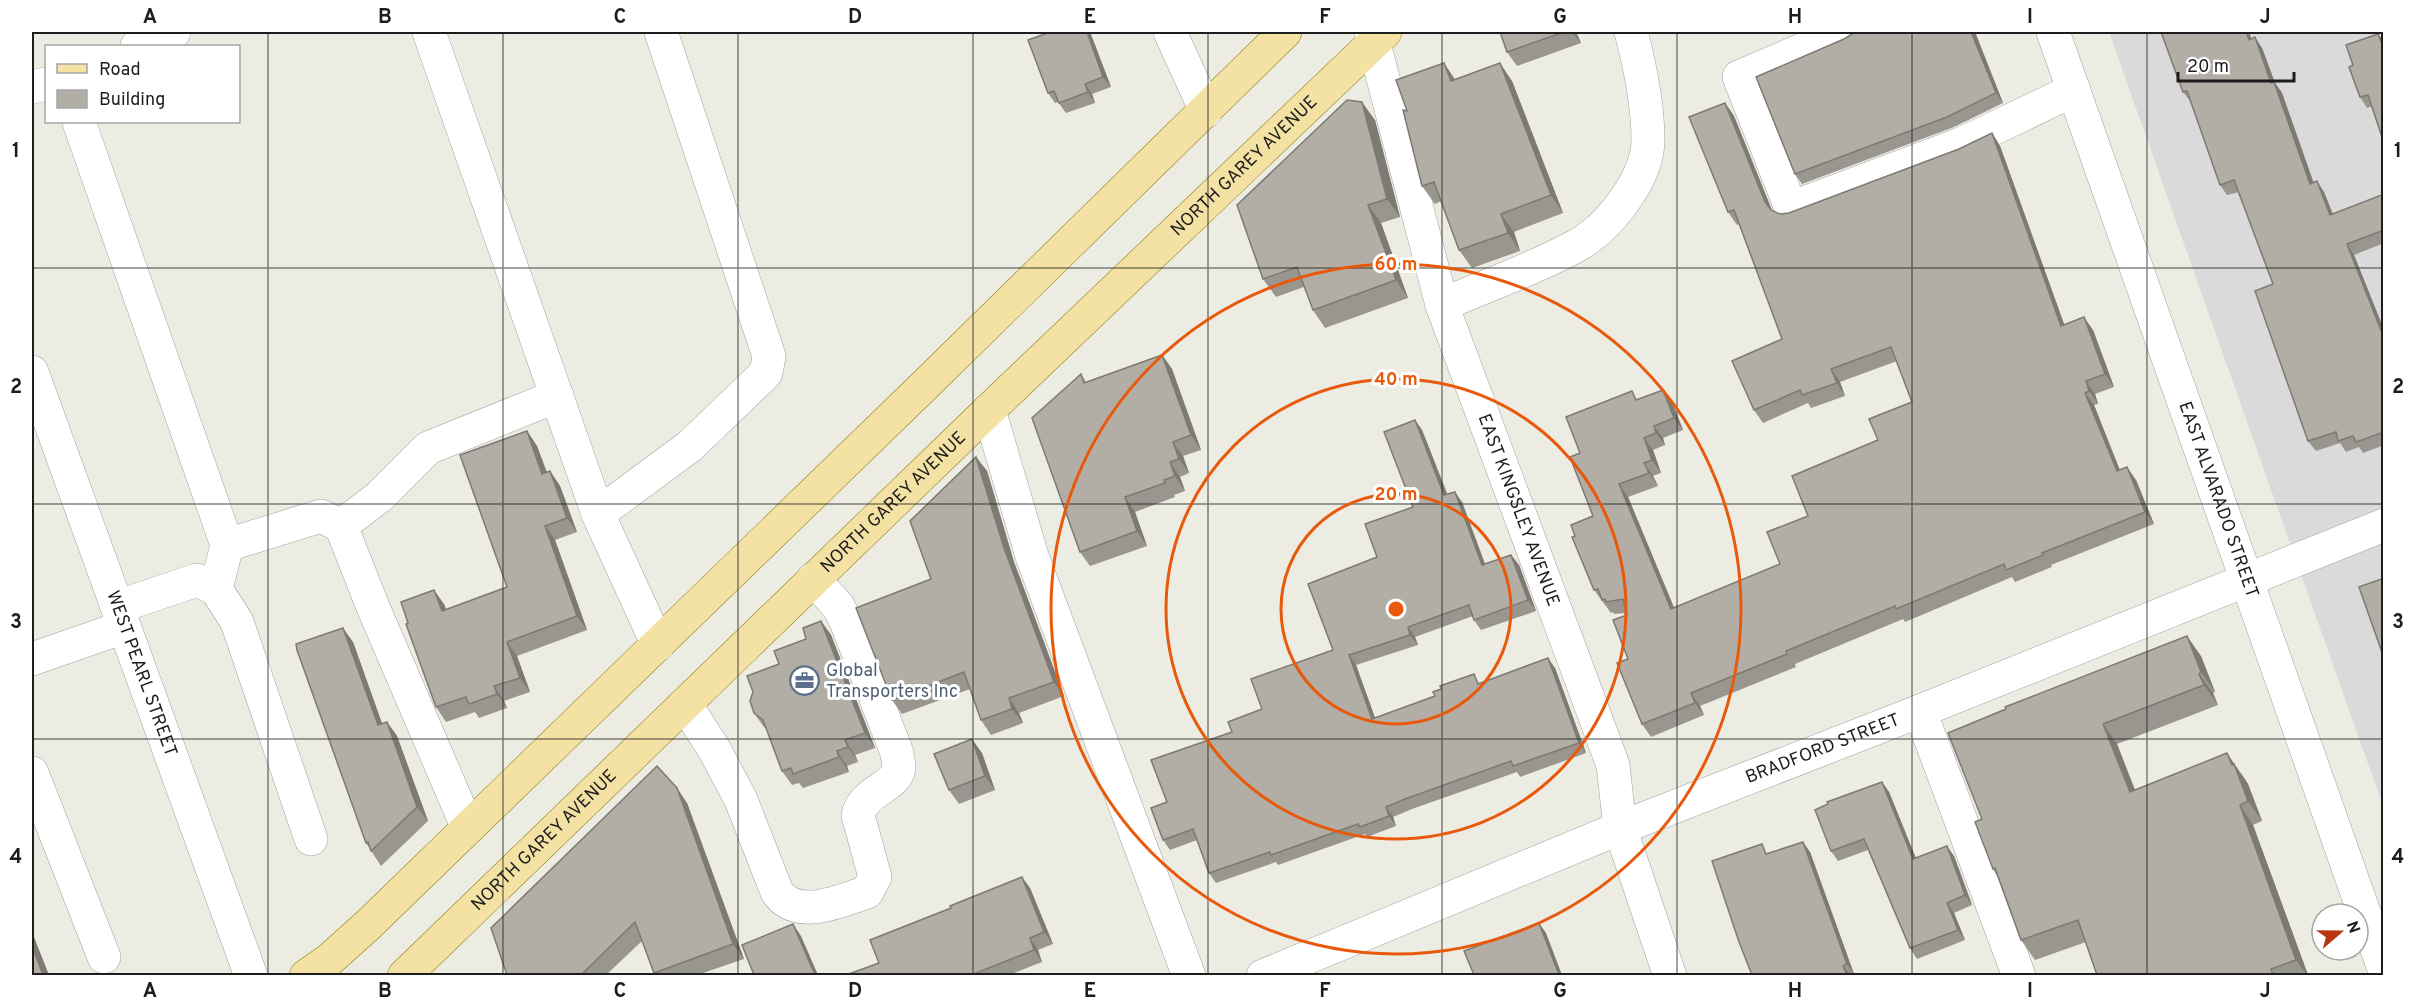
<svg xmlns="http://www.w3.org/2000/svg" width="2415" height="1007" font-family="Overpass,sans-serif">
<rect width="100%" height="100%" fill="#edece3"/>
<path fill="#dbdada" d="M2109 32H2383V806Z"/>
<g fill="none" stroke-linecap="round" stroke-linejoin="round">
<defs>
<g id="minor">
<path d="M429 32 598 514 658 645"/>
<path d="M1170 32 1206 111"/>
<path id="s1" d="M1371 32 1442 305 1613 765 1620 828 1670 976"/>
<path d="M1844 32 1739 77 1791 208 1961 144 2074 90"/>
<path id="s2" d="M2053 32 2384 969"/>
<path d="M137 46 174 32"/>
<path d="M32 87 46 84"/>
<path d="M79 122 227 545 216 589"/>
<path d="M1442 305C1485 286 1536 268 1576 246 1609 228 1648 178 1648 140 1648 103 1640 66 1631 32"/>
<path id="s3" d="M32 372 251 976"/>
<path d="M989 410 1032 556 1189 976"/>
<path d="M598 514 690 446 766 373 769 356 661 32"/>
<path d="M341 526 379 497 428 448 557 396"/>
<path d="M227 545 321 516 341 526 373 607 467 826"/>
<path d="M117 607 197 580 216 589 237 622 311 839"/>
<path d="M32 659 124 627"/>
<path d="M685 704 714 749 741 800 777 892C797 921 840 901 867 892L875 877 858 815C864 790 897 787 899 768 899 763 897 757 897 753L846 621 838 606 813 579"/>
<path d="M1920 711 2019 976"/>
<path d="M32 773 104 957"/>
<path id="s4" d="M1263 976 1620 828 1920 711 2384 525"/>
</g>
<g id="major">
<path d="M306 976 329 960 368 925 925 385 1285 32"/>
<path id="s5" d="M404 976 989 410 1385 32"/>
</g>
</defs>
<use href="#minor" stroke="#a1a1a1" stroke-width="34"/>
<use href="#major" stroke="#887a0d" stroke-width="34"/>
<use href="#minor" stroke="#fff" stroke-width="33"/>
<use href="#major" stroke="#f3e2a3" stroke-width="33"/>
</g>
<g fill="#99968f">
<path d="M1044 32H1090L1111 87 1092 94 1095 103 1066 113 1058 102 1055 103 1048 93 1045 34Z"/>
<path d="M1500 32H1576L1581 43 1517 66 1507 52Z"/>
<path d="M1852 32H1975L2003 103 1954 127 1802 184 1795 174 1844 39 1852 34Z"/>
<path d="M2378 34 2384 42V143L2372 106 2367 108 2360 97 2353 65Z"/>
<path d="M2252 38 2262 48 2275 83 2282 93 2313 183 2324 192 2333 214 2384 194V243L2354 255 2384 330V445L2363 453 2359 447 2346 452 2340 443 2316 451 2308 441 2273 284 2239 192 2227 195 2220 185 2191 102 2183 92Z"/>
<path d="M1455 79 1512 81 1563 213 1514 232 1520 251 1472 268 1459 250 1441 201 1435 204 1422 186 1407 111Z"/>
<path d="M1725 103 1734 116 1772 211 1780 214 1789 213 1959 149 1992 133 2000 146 2064 324 2093 330 2114 387 2095 394 2098 404 2094 405 2120 470 2136 480 2154 524 2051 565 2052 567 2015 582 2012 577 1905 622 1903 619 1795 664 1796 667 1700 706 1704 715 1651 737 1642 724 1628 659 1626 613 1614 614 1613 612 1611 613 1594 590 1575 536 1593 516 1580 453 1638 399 1663 390 1672 402 1683 430 1663 438 1665 445 1653 450 1661 473 1653 476 1658 486 1628 497 1674 608 1780 564 1808 516 1912 402 1897 361 1840 382 1845 396 1811 408 1808 403 1763 423 1754 410 1782 339 1739 224 1737 225 1728 212Z"/>
<path d="M1375 120 1400 217 1381 223 1408 298 1325 328 1313 310 1304 287 1276 297 1263 279Z"/>
<path d="M1162 355 1172 369 1201 450 1183 456 1189 473 1180 477 1185 491 1174 495 1175 497 1135 512 1147 546 1090 566 1080 552 1081 374 1086 382Z"/>
<path d="M1415 420 1422 430 1447 494 1462 502 1485 564 1511 555 1519 565 1536 611 1481 630 1474 620 1473 616 1415 637 1418 645 1356 665 1375 718 1481 683 1555 668 1586 753 1520 777 1517 772 1412 809 1393 817 1396 826 1367 837 1365 834 1278 865 1276 862 1216 883 1209 873 1197 840 1170 850 1163 840 1167 802 1232 732 1262 709 1333 650 1377 557 1413 507Z"/>
<path d="M527 431 537 446 547 472 550 471 560 486 577 532 555 540 587 630 517 656 530 692 504 701 507 708 479 718 475 712 446 722 436 707 408 623 444 604 446 609 507 587Z"/>
<path d="M976 457 987 471 1014 562 1064 696 1019 713 1023 723 991 735 981 720 970 689 902 714 892 700 931 579Z"/>
<path d="M821 621 831 635 875 748 855 755 858 762 847 766 849 772 803 788 799 783 792 785 782 771 767 729 764 727 754 713 779 664 806 639Z"/>
<path d="M353 642 382 724 387 722 397 736 428 821 381 866 366 843Z"/>
<path d="M2201 656 2215 692 2213 693 2218 705 2117 744 2135 790 2241 773 2248 784 2262 821 2253 825 2308 975H2097L2086 942 2035 960 2021 940 1997 876 1993 869 1982 819 1948 733Z"/>
<path d="M982 753 995 790 959 804 949 790Z"/>
<path d="M1882 782 1889 792 1916 858 1954 856 1972 905 1954 913 1965 940 1917 959 1910 948 1868 850 1838 861 1831 851Z"/>
<path d="M687 803 744 959 697 975H655L654 973 642 941 606 975H507Z"/>
<path d="M1810 852 1854 974 1851 975H1752L1769 853Z"/>
<path d="M1030 888 1053 944 1038 950 1042 962 1009 975H846L879 963Z"/>
</g>
<g fill="#7d7a74">
<path d="M1087 32H1090L1111 87 1103 77Z"/>
<path d="M1572 32H1576L1581 43Z"/>
<path d="M1971 32H1975L2003 103 1996 93Z"/>
<path d="M2246 32H2249L2256 50 2249 40Z"/>
<path d="M2378 34 2384 42V49Z"/>
<path d="M2255 37 2262 48 2275 83 2282 93 2318 195 2310 184Z"/>
<path d="M1444 63 1456 81H1451Z"/>
<path d="M1500 63 1512 81 1563 213 1551 195Z"/>
<path d="M1085 84 1092 94 1095 103 1088 92Z"/>
<path d="M1362 102 1375 120 1400 217 1387 199Z"/>
<path d="M1725 103 1734 116 1774 215 1765 202Z"/>
<path d="M1992 133 2000 146 2069 338 2061 326Z"/>
<path d="M2317 181 2324 192 2337 226 2330 215Z"/>
<path d="M1368 205 1381 223 1408 298 1396 280Z"/>
<path d="M1501 214 1514 232 1520 251 1508 233Z"/>
<path d="M2347 244 2354 255 2384 330V338Z"/>
<path d="M2084 317 2093 330 2114 387 2105 374Z"/>
<path d="M1162 355 1172 369 1201 450 1191 435Z"/>
<path d="M1831 369 1840 382 1845 396 1837 383Z"/>
<path d="M2086 381 2095 394 2098 404 2089 391Z"/>
<path d="M1663 390 1672 402 1683 430 1674 418Z"/>
<path d="M2085 393 2094 405 2125 484 2117 471Z"/>
<path d="M1415 420 1422 430 1452 506 1444 495Z"/>
<path d="M1654 426 1663 438 1665 445 1656 433Z"/>
<path d="M527 431 537 446 552 488 542 474Z"/>
<path d="M1644 438 1653 450 1661 473 1652 460Z"/>
<path d="M1173 442 1183 456 1189 473 1179 459Z"/>
<path d="M976 457 987 471 1014 562 1064 696 1054 682 1004 548Z"/>
<path d="M1170 462 1180 477 1185 491 1175 476Z"/>
<path d="M1644 463 1653 476 1658 486 1649 473Z"/>
<path d="M2127 467 2136 480 2154 524 2145 512Z"/>
<path d="M550 471 560 486 577 532 567 518Z"/>
<path d="M1619 484 1628 497 1680 622 1671 609Z"/>
<path d="M1455 492 1462 502 1489 575 1482 565Z"/>
<path d="M1125 497 1135 512 1147 546 1137 531Z"/>
<path d="M545 526 555 540 587 630 577 616Z"/>
<path d="M1511 555 1519 565 1536 611 1528 600Z"/>
<path d="M434 590 444 604 452 625 442 611Z"/>
<path d="M821 621 831 635 875 748 865 733Z"/>
<path d="M1408 627 1415 637 1418 645 1410 635Z"/>
<path d="M343 628 353 642 388 740 378 725Z"/>
<path d="M2187 636 2201 656 2215 692 2201 672Z"/>
<path d="M507 642 517 656 530 692 520 678Z"/>
<path d="M1349 655 1356 665 1379 729 1372 719Z"/>
<path d="M1548 658 1555 668 1586 753 1579 743Z"/>
<path d="M2199 674 2213 693 2218 705 2204 685Z"/>
<path d="M494 686 504 701 507 708 497 694Z"/>
<path d="M1691 693 1700 706 1704 715 1695 703Z"/>
<path d="M1009 698 1019 713 1023 723 1012 709Z"/>
<path d="M387 722 397 736 428 821 417 807Z"/>
<path d="M2103 724 2117 744 2143 811 2130 792Z"/>
<path d="M972 739 982 753 995 790 985 776Z"/>
<path d="M845 740 855 755 858 762 848 747Z"/>
<path d="M837 751 847 766 849 772 839 757Z"/>
<path d="M2227 753 2248 784 2262 821 2248 801Z"/>
<path d="M1882 782 1889 792 1920 869 1913 859Z"/>
<path d="M677 788 687 803 744 959 733 944Z"/>
<path d="M2240 805 2253 825 2308 975H2307L2296 960Z"/>
<path d="M1386 807 1393 817 1396 826 1389 816Z"/>
<path d="M1803 842 1810 852 1854 974 1847 964Z"/>
<path d="M1947 846 1954 856 1972 905 1965 895Z"/>
<path d="M1022 877 1030 888 1053 944 1044 932Z"/>
<path d="M1947 903 1954 913 1965 940 1958 930Z"/>
<path d="M1539 923 1546 933 1562 975H1559Z"/>
<path d="M793 924 801 936 818 975H815Z"/>
<path d="M32 932 49 975H43L32 946Z"/>
<path d="M1030 938 1038 950 1042 962 1034 950Z"/>
<path d="M1843 966 1850 975H1847Z"/>
</g>
<g fill="#b2aea6" stroke="#7d7a74" stroke-width="1.5">
<path d="M1044 32H1087L1103 77 1085 84 1088 92 1059 103 1054 91 1048 93 1028 40 1045 34Z"/>
<path d="M1500 32H1564L1507 52Z"/>
<path d="M1852 32H1971L1996 93 1947 117 1795 174 1756 77 1844 39 1852 34Z"/>
<path d="M2161 32H2246L2249 40 2255 37 2271 83 2274 82 2310 184 2317 181 2330 215 2384 194V230L2347 244 2384 338V432L2356 442 2353 436 2338 441 2336 432 2308 441 2255 291 2273 284 2234 180 2220 185 2187 91 2183 92Z"/>
<path d="M2378 34 2384 49V143L2368 95 2360 97 2349 67 2353 65 2346 45Z"/>
<path d="M1444 63 1451 81 1500 63 1551 195 1501 214 1508 233 1459 250 1434 182 1422 186 1403 110 1407 111 1396 80Z"/>
<path d="M1347 100 1362 102 1387 199 1368 205 1396 280 1313 310 1297 267 1263 279 1237 205Z"/>
<path d="M1725 103 1765 202 1771 210 1780 214 1789 213 1959 149 1992 133 2061 326 2084 317 2105 374 2086 381 2089 391 2085 393 2117 471 2127 467 2145 512 2042 553 2043 555 2006 570 2004 564 1896 609 1895 606 1786 651 1787 654 1691 693 1695 703 1642 724 1617 663 1628 659 1613 620 1627 615 1623 599 1606 602 1605 599 1602 600 1598 589 1594 590 1572 537 1575 536 1571 525 1593 516 1570 457 1580 453 1566 417 1632 391 1636 400 1663 390 1674 418 1654 426 1656 433 1644 438 1652 460 1644 463 1649 473 1619 484 1671 609 1780 564 1767 532 1808 516 1792 476 1878 440 1869 419 1912 402 1891 347 1831 369 1837 383 1802 395 1800 390 1754 410 1732 361 1782 339 1734 210 1728 212 1689 117Z"/>
<path d="M1162 355 1191 435 1173 442 1179 459 1170 462 1175 476 1164 480 1165 483 1125 497 1137 531 1080 552 1032 418 1081 374 1084 383Z"/>
<path d="M1415 420 1444 495 1455 492 1482 565 1511 555 1528 600 1474 620 1469 605 1408 627 1410 635 1349 655 1372 719 1435 696 1433 692 1441 689 1440 686 1474 674 1478 684 1548 658 1579 743 1513 766 1511 761 1405 799 1386 807 1389 816 1360 827 1358 824 1271 855 1270 852 1209 873 1193 829 1163 840 1151 808 1167 802 1151 760 1232 732 1228 722 1262 709 1251 679 1333 650 1308 584 1377 557 1365 524 1413 507 1384 432Z"/>
<path d="M527 431 542 474 550 471 567 518 545 526 577 616 507 642 520 678 494 686 497 694 469 704 466 697 436 707 406 624 408 623 401 602 434 590 442 611 507 587 460 455Z"/>
<path d="M976 457 1004 548 1054 682 1009 698 1012 709 981 720 964 672 892 700 856 608 931 579 910 521Z"/>
<path d="M2384 578V658L2359 587Z"/>
<path d="M821 621 865 733 845 740 848 747 837 751 839 757 793 774 791 768 782 771 763 720 754 713 750 701 753 692 747 676 779 664 774 651 806 639 803 628Z"/>
<path d="M343 628 378 725 387 722 417 807 371 851 368 842 366 843 297 650 296 644Z"/>
<path d="M2187 636 2201 672 2199 674 2204 685 2103 724 2130 792 2227 753 2232 765 2234 764 2248 801 2240 805 2296 960 2271 969 2273 975H2097L2078 920 2021 940 1995 868 1993 869 1975 822 1982 819 1948 733 2006 709 2005 707Z"/>
<path d="M972 739 985 776 949 790 934 754Z"/>
<path d="M657 766 677 788 733 944 654 973 635 922 581 975H507L491 928Z"/>
<path d="M1882 782 1913 859 1947 846 1965 895 1947 903 1958 930 1910 948 1864 839 1831 851 1815 810 1828 804 1827 802Z"/>
<path d="M1803 842 1847 964 1843 966 1847 975H1752L1739 942 1712 861 1762 844 1766 854Z"/>
<path d="M1022 877 1044 932 1030 938 1034 950 971 975H846L879 963 870 940 951 908 950 906Z"/>
<path d="M1539 923 1559 975H1473H1474L1464 951Z"/>
<path d="M793 924 815 975H754L742 945Z"/>
<path d="M32 946 43 975H32Z"/>
</g>
<path fill="none" stroke="#1d1d1d" stroke-width="1.5" stroke-opacity="0.55" d="M268 32V976M503 32V976M738 32V976M973 32V976M1208 32V976M1442 32V976M1677 32V976M1912 32V976M2147 32V976M32 268H2384M32 504H2384M32 739H2384"/>
<g fill="none" stroke="#e8590c" stroke-width="3">
<circle cx="1396" cy="609" r="115"/>
<circle cx="1396" cy="609" r="230"/>
<circle cx="1396" cy="609" r="345"/>
</g>
<defs>
<symbol id="office-ring" viewBox="-11 -11 22 22"><circle r="9.5" fill="#fff" stroke="#5c6f8a" stroke-width="1.5"/><path d="M-6-3h4V-5.5h4V-3h4V5H-6ZM-1-4.5V-3h2v-1.5ZM-6 0V1H6V0Z" fill="#5c6f8a"/></symbol>
</defs>
<g fill-rule="evenodd">
<use href="#office-ring" x="788" y="664" width="33" height="33"/>
</g>
<g text-anchor="middle" dominant-baseline="central" stroke-width="6" stroke-linejoin="round" paint-order="stroke">
<g font-size="18" fill="#1d1d1d" stroke="#fff">
<text stroke="none"><textPath href="#s5" startOffset="1167">NORTH GAREY AVENUE</textPath></text>
<text stroke="none"><textPath href="#s2" startOffset="496">EAST ALVARADO STREET</textPath></text>
<text stroke="none"><textPath href="#s5" startOffset="681">NORTH GAREY AVENUE</textPath></text>
<text stroke="none"><textPath href="#s1" startOffset="501">EAST KINGSLEY AVENUE</textPath></text>
<text stroke="none"><textPath href="#s3" startOffset="321">WEST PEARL STREET</textPath></text>
<text stroke="none"><textPath href="#s4" startOffset="604">BRADFORD STREET</textPath></text>
<text stroke="none"><textPath href="#s5" startOffset="195">NORTH GAREY AVENUE</textPath></text>
</g>
<g font-size="18" fill="#4e5e75" stroke="#fff" text-anchor="start">
<text x="826" y="671">Global<tspan x="826" dy="21">Transporters Inc</tspan></text>
</g>
</g>
<circle cx="1396" cy="609" r="9" fill="#e8590c" stroke="#fff" stroke-width="3"/>
<g font-size="18" text-anchor="middle" font-weight="bold" fill="#e8590c" stroke="#fff" stroke-width="6" stroke-linejoin="round" paint-order="stroke">
<text x="1396" y="270">60 m</text>
<text x="1396" y="385">40 m</text>
<text x="1396" y="500">20 m</text>
</g>
<rect width="2415" height="1007" fill="none" stroke="#ffffff" stroke-width="66"/>
<rect x="45" y="45" width="195" height="78" fill="#ffffff" stroke="#a5a5a5" stroke-width="1.5"/>
<rect x="57" y="64" width="30" height="9" fill="#f3e2a3" stroke="#a5a5a5" stroke-width="1.5"/>
<text x="99" y="75" font-size="18" fill="#1d1d1d">Road</text>
<rect x="57" y="90" width="30" height="18" fill="#b2aea6" stroke="#a5a5a5" stroke-width="1.5"/>
<text x="99" y="105" font-size="18" fill="#1d1d1d">Building</text>
<g transform="translate(2340 932) rotate(70)"><circle r="28" fill="#ffffff" stroke="#a5a5a5" stroke-width="1.5"/>
<path d="M0-4.5L10 22L0 15L-10 22Z" fill="#b73612"/>
<text y="-9" font-size="16" font-weight="bold" text-anchor="middle" fill="#1d1d1d">N</text>
</g>
<path d="M2178 72v9h116v-9" fill="none" stroke="#1d1d1d" stroke-width="3"/>
<text x="2187" y="72" font-size="18" fill="#1d1d1d" stroke="#ffffff" stroke-width="4.5" paint-order="stroke">20 m</text>
<rect x="33" y="33" width="2349" height="941" fill="none" stroke="#1d1d1d" stroke-width="2"/>
<g font-size="20" text-anchor="middle" font-weight="bold" fill="#1d1d1d">
<text x="150" y="23">A</text>
<text x="385" y="23">B</text>
<text x="620" y="23">C</text>
<text x="855" y="23">D</text>
<text x="1090" y="23">E</text>
<text x="1325" y="23">F</text>
<text x="1560" y="23">G</text>
<text x="1795" y="23">H</text>
<text x="2030" y="23">I</text>
<text x="2265" y="23">J</text>
<text x="16" y="157">1</text>
<text x="2398" y="157">1</text>
<text x="16" y="393">2</text>
<text x="2398" y="393">2</text>
<text x="16" y="628">3</text>
<text x="2398" y="628">3</text>
<text x="16" y="863">4</text>
<text x="2398" y="863">4</text>
<text x="150" y="997">A</text>
<text x="385" y="997">B</text>
<text x="620" y="997">C</text>
<text x="855" y="997">D</text>
<text x="1090" y="997">E</text>
<text x="1325" y="997">F</text>
<text x="1560" y="997">G</text>
<text x="1795" y="997">H</text>
<text x="2030" y="997">I</text>
<text x="2265" y="997">J</text>
</g>
</svg>
